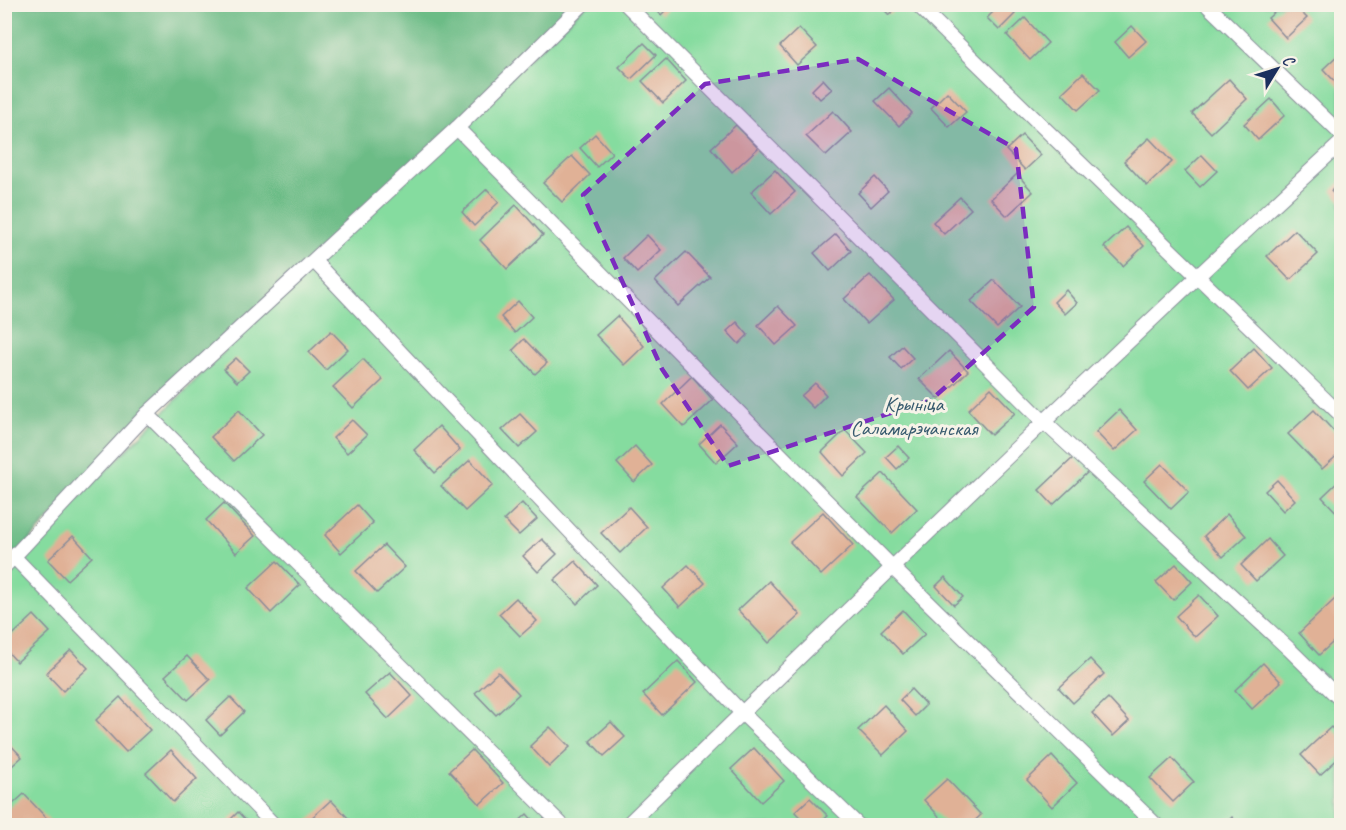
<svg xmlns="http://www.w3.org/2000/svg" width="1346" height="830" font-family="Caveat,sans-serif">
<rect width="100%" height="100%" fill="#f7f3e8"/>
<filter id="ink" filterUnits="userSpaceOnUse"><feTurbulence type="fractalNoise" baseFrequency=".0167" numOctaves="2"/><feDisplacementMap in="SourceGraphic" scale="12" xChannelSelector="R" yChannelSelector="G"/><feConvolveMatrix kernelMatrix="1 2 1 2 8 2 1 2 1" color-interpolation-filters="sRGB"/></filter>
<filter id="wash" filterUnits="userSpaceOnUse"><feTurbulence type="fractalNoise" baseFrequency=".008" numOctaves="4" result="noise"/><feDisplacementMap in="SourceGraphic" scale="24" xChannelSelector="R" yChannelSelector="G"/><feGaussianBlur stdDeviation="1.35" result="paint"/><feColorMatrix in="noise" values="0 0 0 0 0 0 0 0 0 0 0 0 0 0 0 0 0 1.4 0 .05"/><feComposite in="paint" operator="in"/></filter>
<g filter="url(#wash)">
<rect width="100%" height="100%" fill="#f4e8d2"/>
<path fill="#85dc9f" stroke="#50867e" stroke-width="1.5" d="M586 5H1341V825L5 826V572L314 261Z"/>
<path fill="#6cbc86" stroke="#447672" stroke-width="1.5" d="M5 5H583L147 414 5 567Z"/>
<g id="blocks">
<g fill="#e0b196">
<path d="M651 4H672L661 15Z"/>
<path d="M879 4H901L889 15Z"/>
<path d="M1001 4H1006L1015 14 999 30 987 18Z"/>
<path d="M1283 5H1294L1307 18 1286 38 1268 18Z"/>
<path d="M1025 18 1048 43 1030 60 1007 35Z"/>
<path d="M1132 26 1146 41 1128 57 1115 42Z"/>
<path d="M799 28 817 47 797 65 780 46Z"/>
<path d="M644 43 656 55 631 79 619 67Z"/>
<path d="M1342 51V89L1323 69Z"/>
<path d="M666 59 686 81 663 103 642 81Z"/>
<path d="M1083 73 1100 90 1078 110 1062 93Z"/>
<path d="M823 79 832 89 820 99 812 90Z"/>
<path d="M1229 79 1247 99 1211 133 1192 113Z"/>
<path d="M889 88 912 113 899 126 875 101Z"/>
<path d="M947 92 966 112 949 127 931 108Z"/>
<path d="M1271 99 1285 115 1258 140 1244 124Z"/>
<path d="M833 111 852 132 826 156 806 136Z"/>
<path d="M736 125 758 148 732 172 711 148Z"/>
<path d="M595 134 612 153 597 167 580 148Z"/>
<path d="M1022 135 1041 155 1025 170 1006 150Z"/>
<path d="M1149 138 1172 162 1147 186 1124 161Z"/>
<path d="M1202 155 1217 171 1200 187 1185 171Z"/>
<path d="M572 156 590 175 562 202 543 183Z"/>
<path d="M775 170 795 192 771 214 751 192Z"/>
<path d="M1017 174 1033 192 1007 216 991 199Z"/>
<path d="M875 177 888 191 871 207 858 193Z"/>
<path d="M1342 181V202L1331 191Z"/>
<path d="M487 189 499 202 474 226 462 212Z"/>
<path d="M960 197 971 209 944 234 933 222Z"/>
<path d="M516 205 543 235 507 269 480 240Z"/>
<path d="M1126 227 1144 246 1123 266 1104 247Z"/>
<path d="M1295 230 1318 254 1290 280 1267 256Z"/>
<path d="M836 234 851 251 830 271 814 253Z"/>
<path d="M647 235 661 250 637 273 623 258Z"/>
<path d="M686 252 710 277 678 306 655 281Z"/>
<path d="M870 275 894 300 867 324 844 299Z"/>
<path d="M994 280 1020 307 997 328 971 301Z"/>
<path d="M1066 290 1077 303 1065 314 1054 302Z"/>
<path d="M518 301 532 317 515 333 501 317Z"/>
<path d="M778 306 797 326 776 345 758 325Z"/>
<path d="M617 316 644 346 624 365 596 335Z"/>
<path d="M737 322 748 335 739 344 727 331Z"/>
<path d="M331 331 348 349 326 370 309 352Z"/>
<path d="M524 339 547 363 535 374 513 350Z"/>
<path d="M902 346 913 358 901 369 890 357Z"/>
<path d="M1254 348 1272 368 1248 390 1230 371Z"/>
<path d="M949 351 968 371 939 399 919 379Z"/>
<path d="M236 358 249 371 237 382 224 369Z"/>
<path d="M363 359 383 380 353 408 333 387Z"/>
<path d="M692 376 713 400 684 427 663 404Z"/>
<path d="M815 383 826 395 813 408 801 396Z"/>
<path d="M991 388 1015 413 991 435 968 410Z"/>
<path d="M239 410 262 435 234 461 211 437Z"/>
<path d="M1119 410 1137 430 1114 451 1096 432Z"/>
<path d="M1314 410 1342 440V451L1322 469 1288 434Z"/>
<path d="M520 414 537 432 519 448 502 430Z"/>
<path d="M352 420 367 435 347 453 333 438Z"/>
<path d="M720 424 738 443 716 463 699 444Z"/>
<path d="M439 426 460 450 435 473 414 450Z"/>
<path d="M845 430 867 453 843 476 822 452Z"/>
<path d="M635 446 652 465 634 482 617 463Z"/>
<path d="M898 446 909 458 897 469 886 457Z"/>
<path d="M1074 457 1088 472 1053 505 1039 490Z"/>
<path d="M470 460 493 485 465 511 441 486Z"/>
<path d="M1162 464 1189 492 1171 509 1144 481Z"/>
<path d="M883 473 917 509 892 533 857 497Z"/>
<path d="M1342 478V518L1322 497Z"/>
<path d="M1277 480 1295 500 1283 511 1265 491Z"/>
<path d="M224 503 255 536 236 553 206 520Z"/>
<path d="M522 503 537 519 519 535 504 520Z"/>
<path d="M357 505 373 523 341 553 325 535Z"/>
<path d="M629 507 647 527 620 553 601 533Z"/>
<path d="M823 512 853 545 821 575 790 542Z"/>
<path d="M1227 514 1246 536 1223 557 1204 536Z"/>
<path d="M73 536 92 557 67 580 48 560Z"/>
<path d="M542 539 557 554 538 572 523 556Z"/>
<path d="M1268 539 1283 556 1256 581 1241 565Z"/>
<path d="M384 545 405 567 377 593 356 571Z"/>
<path d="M277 561 300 585 271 613 248 588Z"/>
<path d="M575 561 597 585 577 604 554 580Z"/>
<path d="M1176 564 1192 582 1173 600 1156 582Z"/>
<path d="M688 565 705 583 680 607 663 588Z"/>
<path d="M945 577 963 597 954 605 936 586Z"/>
<path d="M769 581 800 615 769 643 738 610Z"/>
<path d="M1199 595 1218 616 1195 637 1176 616Z"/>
<path d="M516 598 537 621 520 636 499 614Z"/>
<path d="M1335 599 1342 607V634L1319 655 1299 633Z"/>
<path d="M903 610 925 634 903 654 881 631Z"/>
<path d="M34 615 50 632 17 662 4 648V643Z"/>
<path d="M71 650 88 668 63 691 46 673Z"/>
<path d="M187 656 210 680 188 700 165 676Z"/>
<path d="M1090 659 1104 674 1073 703 1059 688Z"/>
<path d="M678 661 697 682 662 715 643 694Z"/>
<path d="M1263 663 1281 682 1252 709 1235 690Z"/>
<path d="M390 672 412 696 388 719 365 694Z"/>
<path d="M498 672 519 694 496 715 475 693Z"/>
<path d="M911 689 926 705 915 716 900 700Z"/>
<path d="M120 697 150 730 126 752 96 720Z"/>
<path d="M230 697 244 712 220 735 206 720Z"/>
<path d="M1108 698 1129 721 1113 736 1092 713Z"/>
<path d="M884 705 908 731 883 755 858 730Z"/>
<path d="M611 722 625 737 604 756 590 741Z"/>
<path d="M550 727 570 747 549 767 530 746Z"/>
<path d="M1331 727 1342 738V755L1320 775 1301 755Z"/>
<path d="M4 738 22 757 4 773Z"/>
<path d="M754 748 784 781 761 802 731 769Z"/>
<path d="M171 750 197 779 173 802 146 773Z"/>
<path d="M472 750 503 783 480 804 449 771Z"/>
<path d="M1052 756 1077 783 1052 807 1027 780Z"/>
<path d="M1172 758 1194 782 1173 802 1150 778Z"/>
<path d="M947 779 981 815 969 826H948L924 800Z"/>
<path d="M24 794 52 824 50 826H13L4 816V812Z"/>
<path d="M810 798 828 816 817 826H808L795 812Z"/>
<path d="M331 800 350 820 344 826H306L305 824Z"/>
<path d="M238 812 251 826H224Z"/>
<path d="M527 814 538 826H514Z"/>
<path d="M1232 817 1240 826H1223Z"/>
</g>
</g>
</g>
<g filter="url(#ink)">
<use href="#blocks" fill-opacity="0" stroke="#888c98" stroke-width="1.5"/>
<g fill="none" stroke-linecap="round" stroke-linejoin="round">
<defs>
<g id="service">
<path d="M626 4 1044 422 1289 649 1342 701"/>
<path d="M917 4C1058 143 1200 278 1342 416"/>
<path d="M1206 4 1342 135"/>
<path d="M457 128 893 568 1157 826"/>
<path d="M314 261 742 713 859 826"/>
<path d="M147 414 563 826"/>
<path d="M14 557 275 826"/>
<path d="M4 567 147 414 457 128 583 4"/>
<path d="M626 826C862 596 1099 366 1342 142"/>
</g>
</defs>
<use href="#service" stroke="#888c98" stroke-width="16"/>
<use href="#service" stroke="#fff" stroke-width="14"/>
</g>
</g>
<path fill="#7b2cbf" fill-opacity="0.2" stroke="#7b2cbf" stroke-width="4.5" stroke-dasharray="12 8" stroke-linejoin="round" d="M858 59 1016 149 1034 307 931 400 728 466 662 369 583 195 705 84Z"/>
<g text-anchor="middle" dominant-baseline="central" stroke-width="6" stroke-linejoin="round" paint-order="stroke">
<g font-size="21" fill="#365a6e" stroke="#f7f3e8">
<text x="914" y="404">Крыніца<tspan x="914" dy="24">Саламарэчанская</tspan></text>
</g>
</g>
<rect width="1346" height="830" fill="none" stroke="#f7f3e8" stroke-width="24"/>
<g transform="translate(1277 69) rotate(52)" stroke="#f7f3e8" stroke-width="4.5" paint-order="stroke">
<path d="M0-4.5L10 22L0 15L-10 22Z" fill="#1b2f5e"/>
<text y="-9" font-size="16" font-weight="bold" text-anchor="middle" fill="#1b2f5e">С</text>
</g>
</svg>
